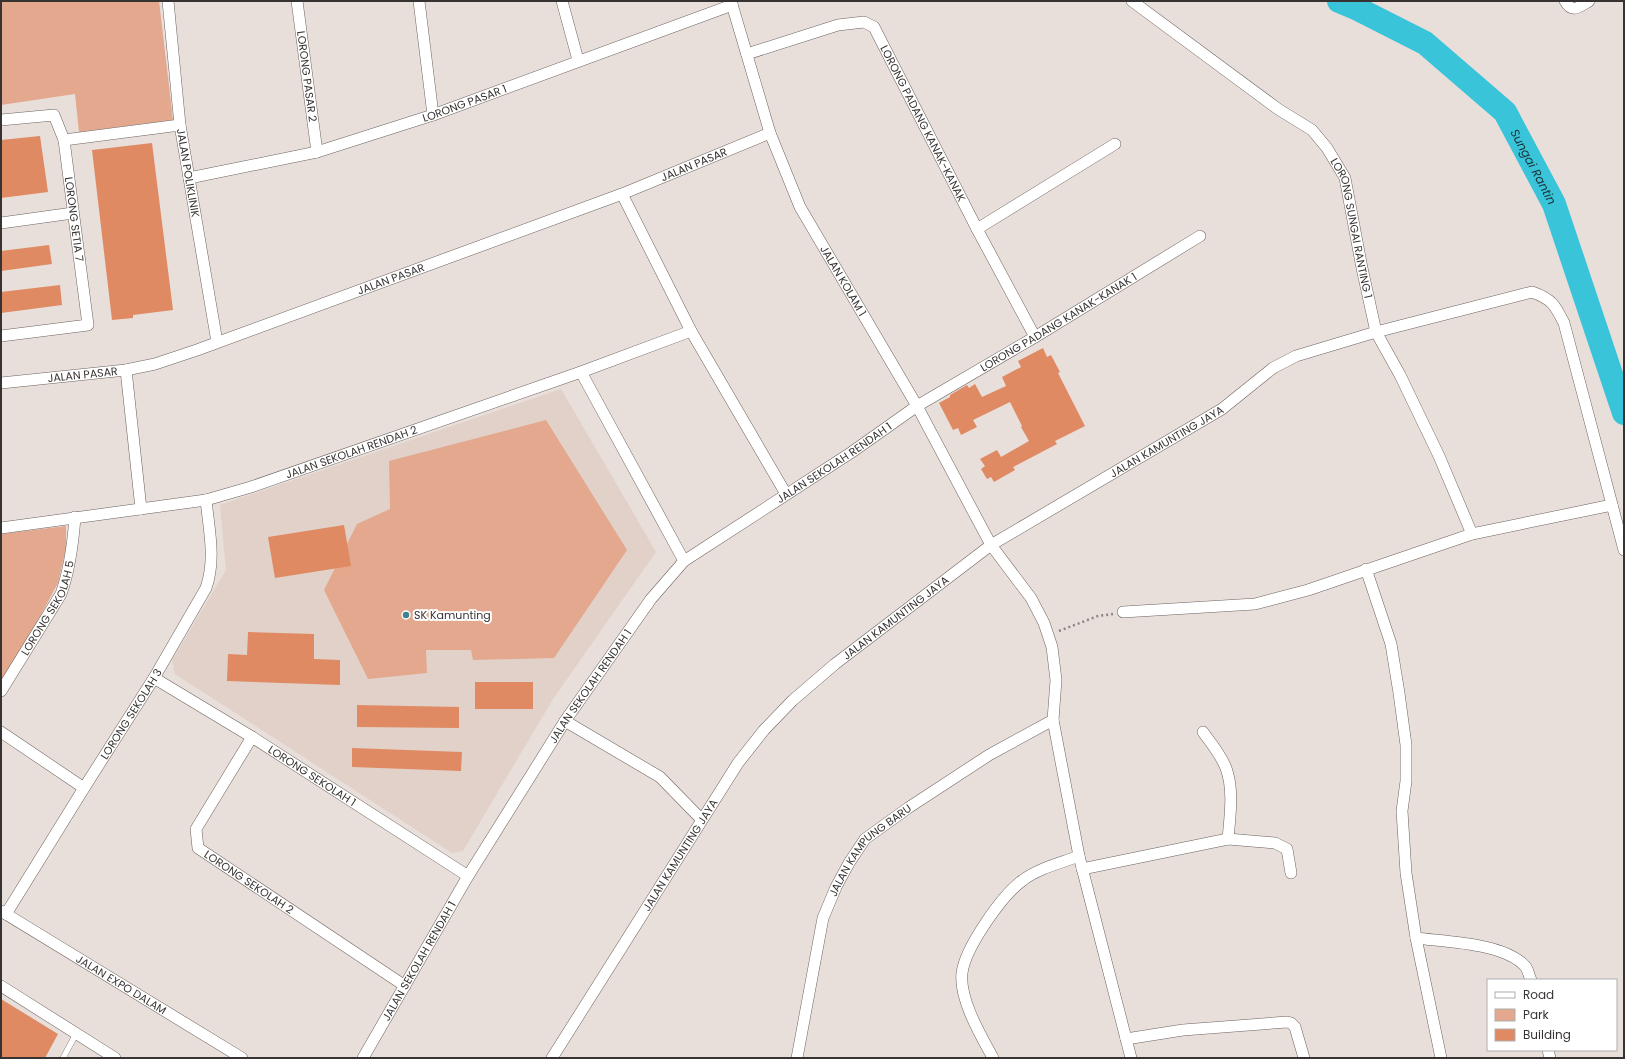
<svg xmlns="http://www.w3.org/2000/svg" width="1625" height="1059" font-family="Poppins,sans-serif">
<rect width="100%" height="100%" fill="#e8deda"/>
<path fill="#e2d1c9" d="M561 389 656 552 553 699 463 851 452 853 175 674 172 660 226 570 220 505Z"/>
<g fill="#e3a88d">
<path d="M1 1H159L173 120 79 132 75 94 1 105Z"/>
<path d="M546 420 627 550 554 658 473 660 471 650H426L427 673 368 679 324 590 357 524 390 509 389 461Z"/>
<path d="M66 526V548L58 583 1 689V534Z"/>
</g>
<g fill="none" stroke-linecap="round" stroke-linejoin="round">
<path stroke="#39c4d9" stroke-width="24" id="s1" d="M1339 1 1358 9 1425 43 1505 112 1554 204 1624 413"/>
</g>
<g fill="#df8a62">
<path d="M40 136 48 192 1 198V140Z"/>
<path d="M152 143 173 310 133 315V318L112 320 92 150Z"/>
<path d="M49 245 52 264 1 271V251Z"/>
<path d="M60 285 62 305 1 313V292Z"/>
<path d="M1043 348 1047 357 1051 355 1060 372 1058 373 1085 426 1055 441 1057 444 1013 467 1015 470 994 482 991 477 987 479 981 469 985 466 980 459 997 450 1001 457 1029 441 1021 427 1022 426 1010 402 973 420 977 427 961 435 958 428 953 430 939 403 950 397V395L967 385 969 388 975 384 982 397 1006 386 1002 377 1021 367 1018 361Z"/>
<path d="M344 525 351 566 275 578 268 537Z"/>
<path d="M248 632 314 634V659L340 660V685L227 681 228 654 247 655Z"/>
<rect x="475" y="682" width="58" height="27"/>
<path d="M357 705 459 707V728L357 727Z"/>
<path d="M352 748 462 752 461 771 352 767Z"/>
<path d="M1 999 58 1034 45 1058H1Z"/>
</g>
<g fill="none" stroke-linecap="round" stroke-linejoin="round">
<defs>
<path id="service" d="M63 1058 76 1034"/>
<g id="minor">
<path id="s2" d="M168 1 180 125 217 342"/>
<path id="s3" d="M297 1 317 152"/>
<path d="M419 1 433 115"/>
<path d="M562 1 578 60"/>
<path id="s4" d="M731 1 770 133 800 207 917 406 991 545 1031 598 1044 623 1052 647 1056 680 1053 720 1079 856 1131 1058"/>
<path id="s5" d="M1132 1 1278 109 1312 130 1327 148 1345 178 1362 268 1376 332 1400 375 1439 456 1472 534"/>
<path d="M1565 1C1572 14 1579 7 1589 1"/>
<path id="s6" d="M747 54 838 25 864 22 874 27 977 229 1035 337"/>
<path id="s7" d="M1 120 54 115 64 140 88 325 1 336"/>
<path d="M64 140 180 125"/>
<path id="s8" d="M189 178 317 152 433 115 732 5"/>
<path d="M622 194 691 331 786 494"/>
<path d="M1 223 73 213"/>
<path d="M977 229 1115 144"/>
<path d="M126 370 141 509"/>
<path d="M581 372 684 561"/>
<path id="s9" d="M1 383 126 370 155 364 197 350 622 194 770 133"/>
<path id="s10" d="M1 528 206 500 251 487 581 372 691 331"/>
<path d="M1366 569 1391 644 1399 693 1406 745V781L1402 811 1406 873 1416 938 1441 1058"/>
<path d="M1123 612 1255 604 1308 590 1472 534 1612 505"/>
<path id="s11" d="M154 678 252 737 468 876"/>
<path id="s12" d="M1 691 61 594C70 569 73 544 75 517"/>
<path d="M565 721 660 777 701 819"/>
<path d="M1 732 84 788"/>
<path d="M1203 732C1211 743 1221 755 1226 768 1234 790 1230 816 1228 839"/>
<path id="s13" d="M252 737 196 829 198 848 405 986"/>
<path d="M1082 869 1228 839 1275 843 1287 849 1291 873"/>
<path id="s14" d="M1 911 242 1058"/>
<path id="s15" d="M6 914 84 788 154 678 206 588C216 559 209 530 206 500"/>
<path d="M1416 938C1447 942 1504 943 1525 966 1528 969 1529 976 1531 980"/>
<path d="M1 986 115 1058"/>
<path d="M1126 1039 1183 1030 1287 1022 1291 1023 1295 1027 1304 1058"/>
<path d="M1548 1050 1550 1058"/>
<path id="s16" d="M363 1058 468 876 565 721 651 599 684 561 852 452 917 406 1035 337 1200 236"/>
<path id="s17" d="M552 1058 738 763 764 730 793 700 835 664 991 545 1222 409 1273 368 1296 356 1376 332 1532 292C1552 299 1555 305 1564 323L1624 550"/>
<path id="s18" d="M797 1058 823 918 836 887 849 863 865 839 908 808 989 755 1053 720"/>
<path d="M993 1058C981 1036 959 999 962 973 965 948 1002 895 1023 880 1039 868 1061 863 1079 856"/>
</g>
</defs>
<use href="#service" stroke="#6c635f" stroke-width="6"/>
<use href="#minor" stroke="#6c635f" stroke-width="12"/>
<path stroke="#8c8683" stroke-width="2.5" stroke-dasharray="2 3" stroke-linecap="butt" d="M1059 631 1098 616 1113 614"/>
<use href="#service" stroke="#fff" stroke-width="5.5"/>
<use href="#minor" stroke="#fff" stroke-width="11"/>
</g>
<circle fill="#3e8490" stroke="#fff" stroke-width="1.5" cx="406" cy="615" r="4"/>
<g text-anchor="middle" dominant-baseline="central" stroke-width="4" stroke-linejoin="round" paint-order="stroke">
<g font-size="11" fill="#373332" stroke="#fff">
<text stroke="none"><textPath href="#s3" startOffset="76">LORONG PASAR 2</textPath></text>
<text stroke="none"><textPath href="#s8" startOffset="286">LORONG PASAR 1</textPath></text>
<text stroke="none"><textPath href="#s6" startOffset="241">LORONG PADANG KANAK-KANAK</textPath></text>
<text stroke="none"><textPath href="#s9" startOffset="730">JALAN PASAR</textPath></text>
<text stroke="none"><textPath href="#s2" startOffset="173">JALAN POLIKLINIK</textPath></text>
<text stroke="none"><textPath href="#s7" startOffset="160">LORONG SETIA 7</textPath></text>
<text stroke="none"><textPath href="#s5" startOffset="330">LORONG SUNGAI RANTING 1</textPath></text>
<text stroke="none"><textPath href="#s9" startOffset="406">JALAN PASAR</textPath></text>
<text stroke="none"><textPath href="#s4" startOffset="303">JALAN KOLAM 1</textPath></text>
<text stroke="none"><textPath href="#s16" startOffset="1037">LORONG PADANG KANAK-KANAK 1</textPath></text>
<text stroke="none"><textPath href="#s9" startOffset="82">JALAN PASAR</textPath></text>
<text stroke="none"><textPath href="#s17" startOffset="888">JALAN KAMUNTING JAYA</textPath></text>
<text stroke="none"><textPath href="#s10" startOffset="360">JALAN SEKOLAH RENDAH 2</textPath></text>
<text stroke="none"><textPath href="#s16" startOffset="772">JALAN SEKOLAH RENDAH 1</textPath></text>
<text stroke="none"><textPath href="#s12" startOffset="96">LORONG SEKOLAH 5</textPath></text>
<text stroke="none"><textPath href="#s17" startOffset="564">JALAN KAMUNTING JAYA</textPath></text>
<text stroke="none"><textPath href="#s16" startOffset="436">JALAN SEKOLAH RENDAH 1</textPath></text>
<text stroke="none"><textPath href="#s15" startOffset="236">LORONG SEKOLAH 3</textPath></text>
<text stroke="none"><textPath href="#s11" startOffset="186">LORONG SEKOLAH 1</textPath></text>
<text stroke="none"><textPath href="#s18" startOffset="227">JALAN KAMPUNG BARU</textPath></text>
<text stroke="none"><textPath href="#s17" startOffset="240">JALAN KAMUNTING JAYA</textPath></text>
<text stroke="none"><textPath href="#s13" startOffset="188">LORONG SEKOLAH 2</textPath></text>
<text stroke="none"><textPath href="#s16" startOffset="112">JALAN SEKOLAH RENDAH 1</textPath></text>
<text stroke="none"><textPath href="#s14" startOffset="141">JALAN EXPO DALAM</textPath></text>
</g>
<g font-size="11" fill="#373332" stroke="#fff" text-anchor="start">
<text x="414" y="615">SK Kamunting</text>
</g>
<g font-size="12" font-style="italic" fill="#1b3236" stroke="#fff">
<text stroke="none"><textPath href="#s1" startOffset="263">Sungai Rantin</textPath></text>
</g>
</g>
<rect width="1625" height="1059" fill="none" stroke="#373332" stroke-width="4"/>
<rect x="1487" y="979" width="130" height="72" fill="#ffffff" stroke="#afadad"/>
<rect x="1495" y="992" width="20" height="6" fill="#ffffff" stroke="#afadad"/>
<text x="1523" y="999" font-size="12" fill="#373332">Road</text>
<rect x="1495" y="1009" width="20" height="12" fill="#e3a88d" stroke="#afadad"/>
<text x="1523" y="1019" font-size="12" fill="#373332">Park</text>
<rect x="1495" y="1029" width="20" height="12" fill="#df8a62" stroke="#afadad"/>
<text x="1523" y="1039" font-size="12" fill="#373332">Building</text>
</svg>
